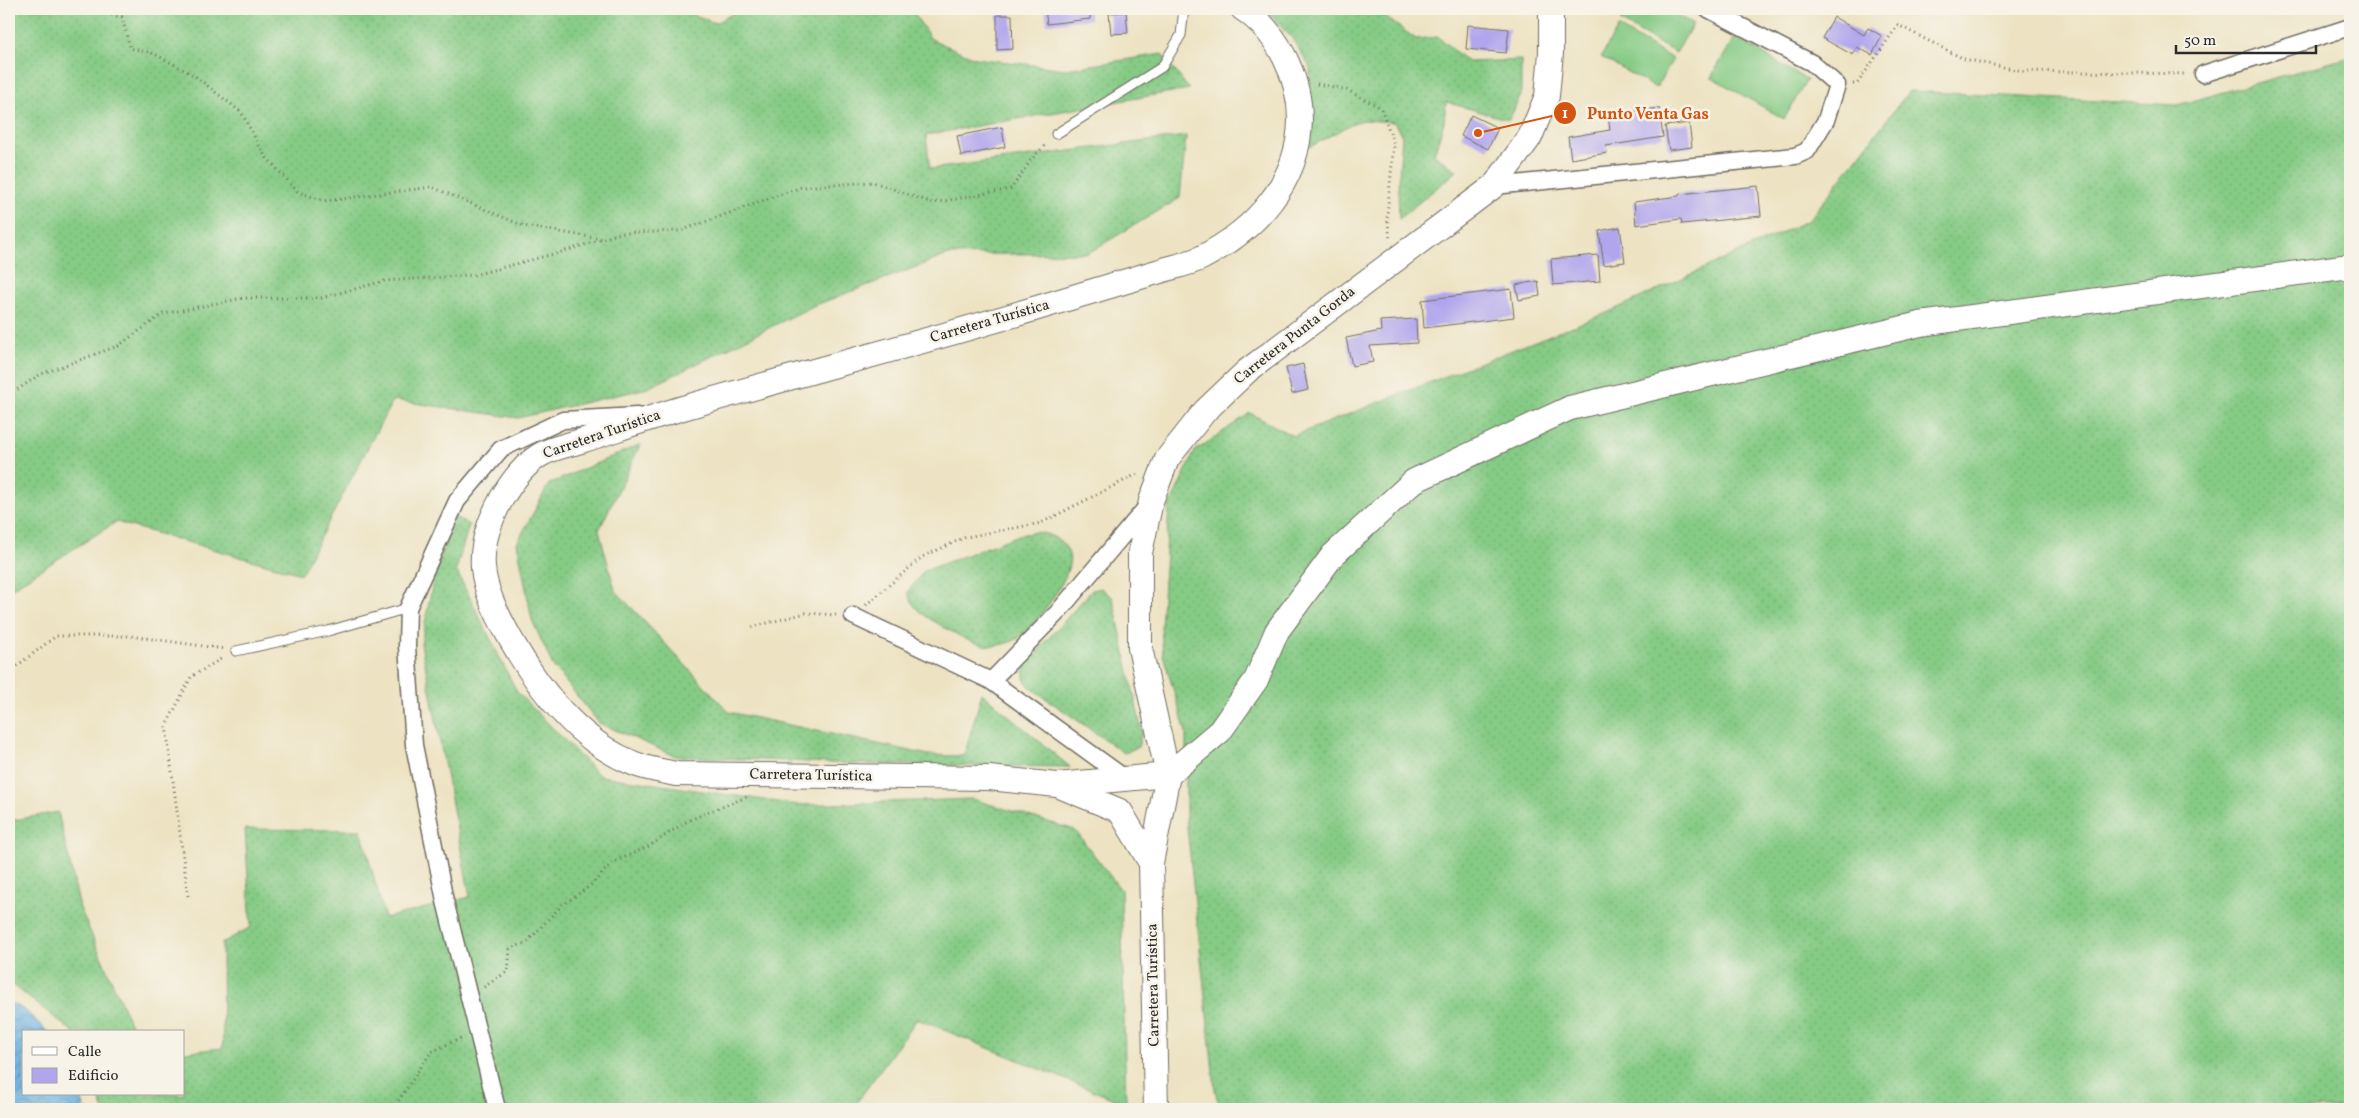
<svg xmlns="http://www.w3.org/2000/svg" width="2359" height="1118" font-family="Vollkorn,serif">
<defs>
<pattern id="grass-dots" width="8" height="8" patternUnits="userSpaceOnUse" patternTransform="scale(1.25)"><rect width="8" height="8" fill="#85cb85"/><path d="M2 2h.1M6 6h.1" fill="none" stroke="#73ae73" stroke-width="1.8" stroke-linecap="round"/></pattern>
<pattern id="water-waves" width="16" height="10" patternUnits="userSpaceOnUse" patternTransform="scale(1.25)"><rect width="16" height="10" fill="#6fb4e5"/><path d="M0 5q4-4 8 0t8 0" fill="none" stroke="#5b93ba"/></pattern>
</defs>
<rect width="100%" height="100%" fill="#f7f3e8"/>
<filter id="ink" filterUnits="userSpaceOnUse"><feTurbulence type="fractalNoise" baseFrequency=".02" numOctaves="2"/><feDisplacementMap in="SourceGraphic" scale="10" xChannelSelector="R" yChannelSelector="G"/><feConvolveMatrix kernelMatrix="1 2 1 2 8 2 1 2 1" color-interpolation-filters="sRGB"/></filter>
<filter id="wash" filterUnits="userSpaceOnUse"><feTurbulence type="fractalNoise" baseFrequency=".0096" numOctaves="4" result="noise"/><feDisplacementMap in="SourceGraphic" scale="20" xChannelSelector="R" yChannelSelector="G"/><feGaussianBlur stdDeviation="1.12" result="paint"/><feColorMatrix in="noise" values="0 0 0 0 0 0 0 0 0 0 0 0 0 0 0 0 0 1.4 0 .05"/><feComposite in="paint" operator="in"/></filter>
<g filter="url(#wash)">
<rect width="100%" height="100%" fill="#ede3c3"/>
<g fill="url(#grass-dots)" stroke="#587b58">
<path d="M9 9H661L681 10 715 23 741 9H911L931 39 975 58 1066 69 1162 54 1189 89 926 135 930 169 1186 136 1180 198 1088 253 948 255 813 306 648 388 518 418 393 400 301 574 116 522 9 590Z"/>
<path d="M1264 9H1374L1416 39 1438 37 1468 62 1521 60V95L1509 120 1446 102 1444 122 1434 154 1457 171 1399 219 1398 188 1402 136 1394 122 1364 120 1353 123 1310 147V67L1292 38Z"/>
<path d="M2350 57V1109H1220L1215 1090 1186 818V732L1163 655 1161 627 1169 507 1195 451 1250 413 1293 436 1609 312 1809 220 1909 91 2177 105Z"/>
<path d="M641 444 599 530 615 590 729 712 929 755 964 756 982 693 1070 767 853 764 675 756 599 723 553 666 532 620 517 543 549 484Z"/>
<path d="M455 517 469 525 456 570 517 692 600 776 799 805 972 799 1075 830 1121 890 1126 1104 917 1019 852 1109H103L98 1094H184V1052L223 1048 222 943 251 927 245 829 361 830 385 918 470 897 421 644 434 576Z"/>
<path d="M1036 532C1050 534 1064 539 1069 554 1076 574 1033 629 1017 639 1012 642 1004 644 998 645 980 649 960 636 945 628 928 617 913 612 908 592L924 571 1019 535Z"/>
<path d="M1101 588 1113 598 1142 732 1138 747 1124 753 1031 688 1024 679V666L1092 590Z"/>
<path d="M58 812 80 908 134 1032H73L9 982V821Z"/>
</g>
<g fill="#85cb85" stroke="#587b58">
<path d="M1628 9H1666L1693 24 1676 53 1620 21Z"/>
<path d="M1618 27 1673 59 1656 88 1601 57Z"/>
<path d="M1735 37 1807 80 1784 119 1711 77Z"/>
</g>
<path fill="url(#water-waves)" stroke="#4d7088" d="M9 1002 25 1010 48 1032H24V1094H80L85 1109H9Z"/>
<g id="blocks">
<g fill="#b1a6ed">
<path d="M1045 9H1090V19L1047 24Z"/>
<path d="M1126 12 1128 33 1111 34 1109 13Z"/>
<path d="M997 15H1012L1013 49 997 50Z"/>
<path d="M1834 17 1864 35 1868 28 1882 36 1872 55 1857 47 1853 55 1822 38Z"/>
<path d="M1468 25 1509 29 1506 53 1466 49Z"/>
<path d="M1659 108 1663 137 1606 146 1607 153 1571 159 1568 137 1610 130 1608 115Z"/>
<path d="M1471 115 1498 128 1488 149 1461 136Z"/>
<path d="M1689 123 1692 147 1669 150 1665 126Z"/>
<path d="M1002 127 1005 147 961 156 957 136Z"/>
<path d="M1758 186 1761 216 1682 224 1681 219 1636 225 1634 202 1679 196V194Z"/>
<path d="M1620 227 1625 262 1604 265 1599 231Z"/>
<path d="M1598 255 1600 281 1553 285 1551 259Z"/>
<path d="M1538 281 1540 296 1519 300 1516 285Z"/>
<path d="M1511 289 1514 317 1424 328 1422 300Z"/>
<path d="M1416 319 1417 343 1370 346 1373 362 1352 366 1346 338 1381 331 1380 321Z"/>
<path d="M1303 364 1308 390 1292 394 1286 368Z"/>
</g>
</g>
</g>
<g filter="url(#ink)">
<use href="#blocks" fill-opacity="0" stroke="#6f6b60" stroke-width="1"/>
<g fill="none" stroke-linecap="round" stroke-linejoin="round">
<defs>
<g id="lane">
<path d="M1056 134 1162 67 1181 35 1184 9"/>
<path d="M236 651 328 631 408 608"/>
</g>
<g id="street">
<path d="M2203 74 2350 27"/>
<path d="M1494 186 1795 156 1807 151 1826 120 1837 85 1812 63 1708 9"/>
<path d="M853 616 991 681 1126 779"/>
<path d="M991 681 1058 612 1149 504"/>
<path d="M497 1109 445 901 414 745 407 646 408 608 457 501 501 449 563 420 637 416"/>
</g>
<g id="secondary">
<path d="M1168 775 1057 785 989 778 676 774C663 771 647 769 635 764 579 742 538 688 510 638 480 584 471 554 502 498 511 483 525 464 540 455 552 448 568 445 581 441 615 430 649 418 683 408 812 370 942 338 1070 298 1100 289 1130 280 1160 271 1173 267 1188 264 1201 258 1255 230 1299 183 1300 120 1300 78 1278 32 1243 9"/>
<path d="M1168 775 1220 731 1256 680 1277 631 1333 555 1414 481 1570 408 1920 324 2350 266"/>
<path d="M1062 787 1120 811 1151 863"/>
<path d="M1156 1109 1151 863 1168 775 1140 648V553L1151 501 1167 459 1205 411 1247 371 1494 186 1530 137 1547 96 1551 53V9"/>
</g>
</defs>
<use href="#lane" stroke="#6f6b60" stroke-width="11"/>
<use href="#street" stroke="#6f6b60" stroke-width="19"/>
<use href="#secondary" stroke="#6f6b60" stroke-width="26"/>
<g stroke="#6f6b60" stroke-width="3" stroke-dasharray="1 4" stroke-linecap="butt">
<path d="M82 9 122 17 130 48 155 54 195 76 241 112 265 156 298 192 325 201 432 187 524 226 602 239"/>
<path d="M1317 84 1345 89 1381 108 1394 144 1387 215 1390 239"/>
<path d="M1853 84H1857L1898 25 1964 59 2023 71 2187 74"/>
<path d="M9 395 41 374 118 346 163 314 243 298H321L384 281 474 275 569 250 620 233 680 231 801 187 873 182 933 203 1011 189 1031 160 1047 143"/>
<path d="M866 605 922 557 966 537 1041 523 1139 473"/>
<path d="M752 627 806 613 836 615"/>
<path d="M9 672 56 636H130L225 649"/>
<path d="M188 896 166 726 191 677 224 657"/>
<path d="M484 987 508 971 510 949 527 942 561 906 590 886 612 863 649 846 689 820 749 796"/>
<path d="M393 1109 431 1052 463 1037"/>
</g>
<use href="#lane" stroke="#fff" stroke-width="9"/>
<use href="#street" stroke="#fff" stroke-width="16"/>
<use href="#secondary" stroke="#fff" stroke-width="24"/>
</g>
</g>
<g text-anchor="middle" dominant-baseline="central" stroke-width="5" stroke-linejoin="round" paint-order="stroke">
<g font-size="15" fill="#2b2b2b" stroke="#f7f3e8">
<text transform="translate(990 322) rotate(-16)">Carretera Turística</text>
<text transform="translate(1295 336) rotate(-38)">Carretera Punta Gorda</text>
<text transform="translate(602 435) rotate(-19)">Carretera Turística</text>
<text transform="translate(811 776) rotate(1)">Carretera Turística</text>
<text transform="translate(1154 985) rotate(-91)">Carretera Turística</text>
</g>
</g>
<path fill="none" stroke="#d5540f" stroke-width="2" d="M1478 133L1565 113"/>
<g fill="#d5540f" stroke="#f7f3e8" stroke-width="2">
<circle cx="1478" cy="133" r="5"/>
<circle cx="1565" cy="113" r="12"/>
</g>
<g font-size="15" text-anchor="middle" font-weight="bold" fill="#fff">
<text x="1565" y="118">1</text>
</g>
<g font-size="16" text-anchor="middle" font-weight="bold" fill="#d5540f" stroke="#f7f3e8" stroke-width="5" stroke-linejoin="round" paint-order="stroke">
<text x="1648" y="119">Punto Venta Gas</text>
</g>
<rect width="2359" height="1118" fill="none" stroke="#f7f3e8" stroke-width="30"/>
<rect x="22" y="1030" width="162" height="65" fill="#f7f3e8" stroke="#a5a39c"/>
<rect x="32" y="1047" width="25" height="8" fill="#ffffff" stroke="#a5a39c"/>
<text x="68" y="1056" font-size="15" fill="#2b2b2b">Calle</text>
<rect x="32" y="1068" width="25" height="15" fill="#b1a6ed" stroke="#a5a39c"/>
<text x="68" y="1080" font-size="15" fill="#2b2b2b">Edificio</text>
<path d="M2176 45v8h140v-8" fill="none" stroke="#2b2b2b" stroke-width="2.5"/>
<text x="2184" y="45" font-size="15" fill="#2b2b2b" stroke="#f7f3e8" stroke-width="4" paint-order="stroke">50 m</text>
</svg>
